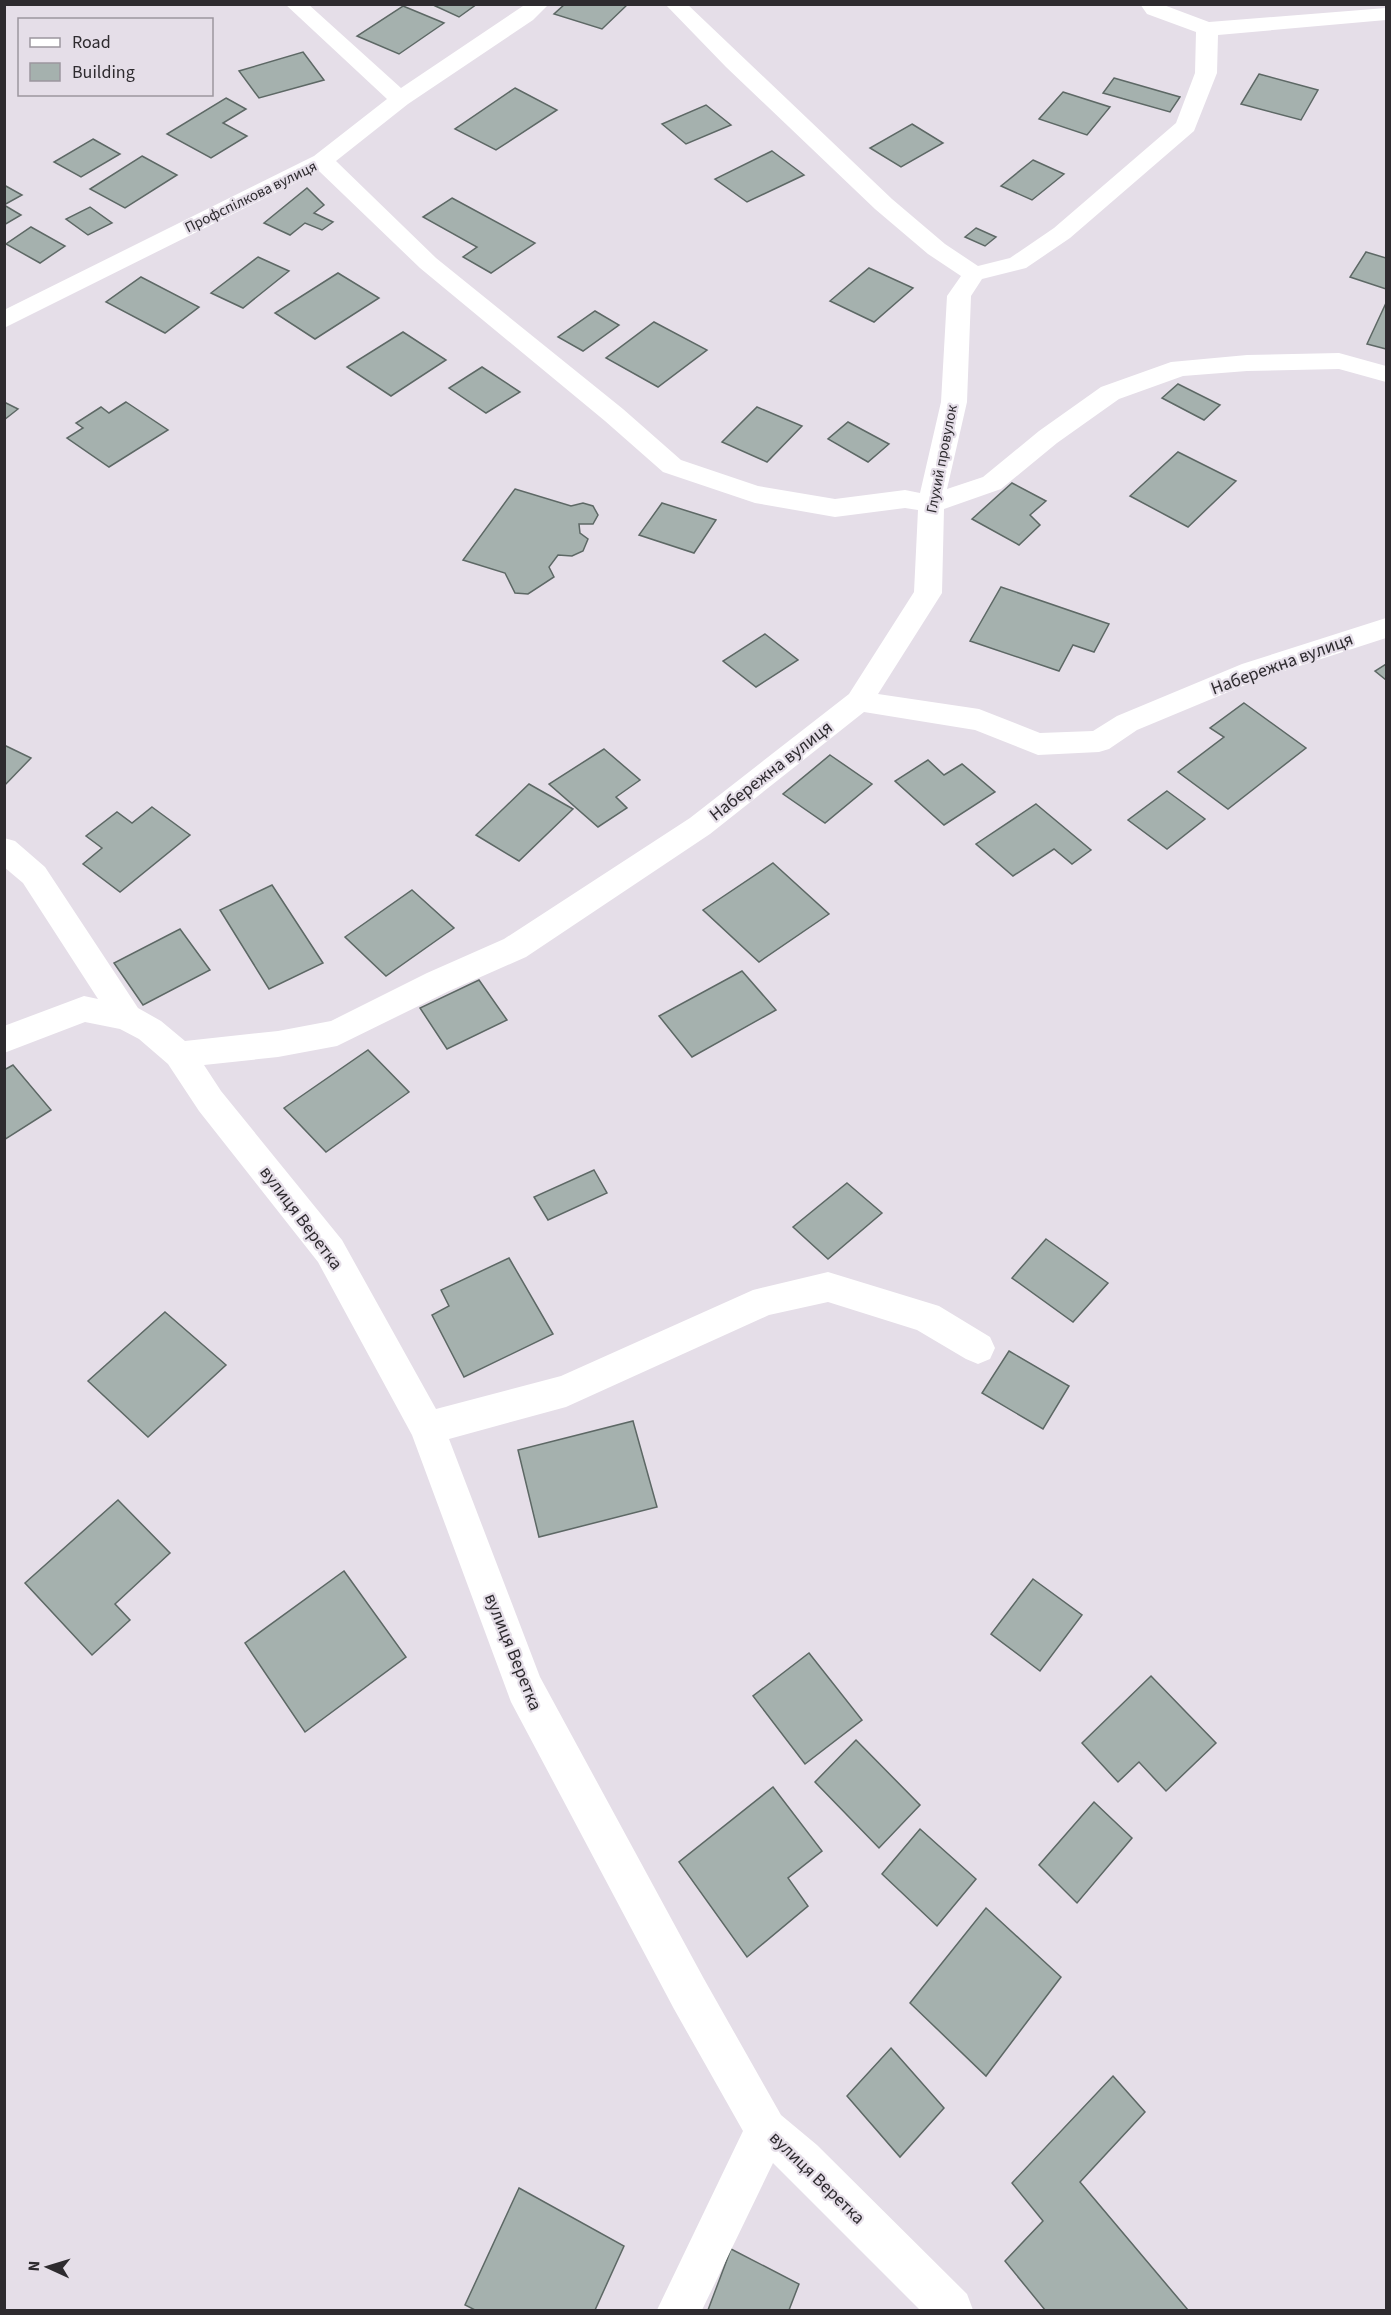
<svg xmlns="http://www.w3.org/2000/svg" width="1391" height="2315" font-family="'Source Sans 3',sans-serif">
<rect width="100%" height="100%" fill="#e5dee8"/>
<g fill="#a5b1ae" stroke="#5d6865" stroke-width="1.5">
<path d="M431 4H477L459 17Z"/>
<path d="M565 4H627V5L602 29 554 14Z"/>
<path d="M403 6 444 23 399 54 357 36Z"/>
<path d="M303 52 324 80 259 98 239 71Z"/>
<path d="M1259 74 1318 90 1301 120 1241 104Z"/>
<path d="M1114 78 1180 97 1170 112 1103 93Z"/>
<path d="M515 88 557 110 496 150 455 129Z"/>
<path d="M1063 92 1110 107 1087 135 1039 119Z"/>
<path d="M226 98 246 109 223 123 247 136 211 158 167 134Z"/>
<path d="M706 105 731 125 686 144 662 124Z"/>
<path d="M912 124 943 143 901 167 870 148Z"/>
<path d="M93 139 120 154 81 177 54 162Z"/>
<path d="M772 151 804 175 747 202 715 179Z"/>
<path d="M142 156 177 175 125 208 90 189Z"/>
<path d="M1033 160 1064 174 1032 200 1001 186Z"/>
<path d="M4 185 22 195 4 205Z"/>
<path d="M307 188 324 205 314 213 333 222 322 230 305 223 290 235 264 223Z"/>
<path d="M452 198 535 243 491 273 463 257 477 247 423 217Z"/>
<path d="M4 205 21 215 4 225Z"/>
<path d="M90 207 112 223 88 235 66 219Z"/>
<path d="M31 227 65 246 40 263 6 244Z"/>
<path d="M976 228 996 237 985 246 965 237Z"/>
<path d="M1366 252 1386 258V289L1350 277Z"/>
<path d="M258 257 289 271 243 308 211 293Z"/>
<path d="M869 268 913 288 874 322 830 301Z"/>
<path d="M338 273 379 298 315 339 275 313Z"/>
<path d="M141 277 199 307 165 333 106 302Z"/>
<path d="M1386 303V349L1367 344Z"/>
<path d="M595 311 619 325 583 351 558 337Z"/>
<path d="M654 322 707 350 658 387 606 358Z"/>
<path d="M403 332 446 360 391 396 347 367Z"/>
<path d="M482 367 520 392 486 413 449 388Z"/>
<path d="M1178 384 1220 405 1204 420 1162 398Z"/>
<path d="M4 402 18 409 4 420Z"/>
<path d="M126 402 168 430 109 467 67 438 83 428 76 423 101 407 109 413Z"/>
<path d="M757 407 802 426 767 462 722 442Z"/>
<path d="M848 422 889 444 868 462 828 439Z"/>
<path d="M1178 452 1236 481 1188 527 1130 496Z"/>
<path d="M1012 483 1046 501 1030 515 1040 525 1019 545 972 519Z"/>
<path d="M515 489 571 506 583 503 593 506 598 515 593 524H579L580 533 588 539 583 551 572 556 558 555 549 567 554 577 528 594 515 593 505 573 463 560Z"/>
<path d="M662 503 716 520 694 553 639 535Z"/>
<path d="M1001 587 1109 624 1094 652 1073 645 1059 671 970 641Z"/>
<path d="M765 634 798 660 756 687 723 661Z"/>
<path d="M1386 664V680L1375 671Z"/>
<path d="M1244 703 1306 748 1228 809 1178 772 1224 737 1210 728Z"/>
<path d="M4 745 31 758 4 786Z"/>
<path d="M604 749 640 780 616 797 627 808 598 827 549 784Z"/>
<path d="M830 755 872 784 825 823 783 794Z"/>
<path d="M928 760 944 775 962 764 995 792 944 825 895 781Z"/>
<path d="M529 784 573 809 519 861 476 835Z"/>
<path d="M1167 791 1205 819 1167 849 1128 820Z"/>
<path d="M1036 804 1091 850 1072 864 1054 849 1013 876 976 844Z"/>
<path d="M152 807 190 835 120 892 83 864 102 848 86 836 117 812 132 823Z"/>
<path d="M773 863 829 914 759 962 703 910Z"/>
<path d="M272 885 323 963 269 989 220 910Z"/>
<path d="M412 890 454 928 386 976 345 937Z"/>
<path d="M180 929 210 970 143 1005 114 963Z"/>
<path d="M742 971 776 1010 692 1057 659 1016Z"/>
<path d="M479 980 507 1020 447 1049 420 1008Z"/>
<path d="M368 1050 409 1092 326 1152 284 1108Z"/>
<path d="M13 1065 51 1110 4 1140V1070Z"/>
<path d="M594 1170 607 1193 548 1220 534 1197Z"/>
<path d="M847 1183 882 1213 828 1259 793 1227Z"/>
<path d="M1046 1239 1108 1283 1073 1322 1012 1278Z"/>
<path d="M509 1258 553 1334 464 1377 432 1315 449 1306 441 1290Z"/>
<path d="M165 1312 226 1365 148 1437 88 1381Z"/>
<path d="M1009 1351 1069 1386 1043 1429 982 1393Z"/>
<path d="M633 1421 657 1507 539 1537 518 1450Z"/>
<path d="M118 1500 170 1553 115 1604 130 1620 92 1655 25 1583Z"/>
<path d="M344 1571 406 1657 305 1732 245 1643Z"/>
<path d="M1033 1579 1082 1615 1040 1671 991 1634Z"/>
<path d="M809 1653 862 1720 805 1764 753 1696Z"/>
<path d="M1151 1676 1216 1743 1166 1791 1139 1762 1118 1782 1082 1743Z"/>
<path d="M856 1740 920 1805 879 1848 815 1782Z"/>
<path d="M773 1787 822 1851 788 1878 808 1906 747 1957 679 1862Z"/>
<path d="M1094 1802 1132 1838 1077 1903 1039 1865Z"/>
<path d="M920 1829 976 1879 937 1926 882 1874Z"/>
<path d="M986 1908 1061 1977 986 2076 910 2003Z"/>
<path d="M891 2048 944 2108 900 2157 847 2096Z"/>
<path d="M1113 2076 1145 2112 1080 2182 1188 2310H1045L1005 2261 1043 2221 1012 2183Z"/>
<path d="M519 2188 624 2246 595 2310H475L465 2305Z"/>
<path d="M731 2249 799 2284 789 2310H708Z"/>
</g>
<g fill="none" stroke-linecap="round" stroke-linejoin="round">
<path fill="#fff" fill-rule="evenodd" d="M285 4H308L401 88 526 4H549L533 20 408 104 336 161 436 258 623 409 681 460 758 486 835 499 905 490 920 493 941 402 947 296 961 276 928 254 875 209 726 67 665 4H687L892 199 945 244 978 266 1010 258 1054 228 1176 123 1195 73 1196 32 1147 14 1140 4H1161L1209 22 1386 8V20L1218 35 1217 73 1194 131 1070 238 1026 268 982 279 971 296 967 402 947 489 983 477 1039 431 1101 387 1171 362 1247 355 1339 353 1386 366V382L1339 369 1247 371 1183 376 1119 399 1057 443 1001 489 944 509 942 593 878 694 979 709 1040 733 1093 731 1117 716 1242 664 1386 618V638L1262 678 1137 730 1109 749 1099 752 1038 755 975 730 864 712 710 834 526 957 449 991 337 1046 278 1057 204 1065 221 1091 342 1240 436 1409 561 1376 753 1290 828 1272 939 1306 990 1337 995 1348 990 1359 978 1364 966 1359 917 1330 828 1302 769 1315 566 1407 449 1439 540 1677 704 1979 781 2115 817 2145 967 2294 973 2310H920L773 2163 702 2310H657L743 2131 674 2009 511 1702 412 1435 318 1262 199 1111 168 1064 139 1039 120 1029 85 1022 4 1053V1026L84 996 98 999 23 883 4 867V838L15 841 45 867 138 1008 161 1021 185 1041 278 1031 331 1021 427 973 504 939 690 818 849 694 914 592 918 510 905 508 835 517 755 503 663 472 605 421 420 268 319 171 4 328V310L314 156 387 99Z"/>
</g>
<g text-anchor="middle" dominant-baseline="central" stroke-width="4.5" stroke-linejoin="round" paint-order="stroke">
<g font-size="15" fill="#2e2b2f" stroke="#e5dee8">
<text transform="translate(251 197) rotate(-26)">Профспілкова вулиця</text>
<text transform="translate(942 459) rotate(-79)">Глухий провулок</text>
</g>
<g font-size="18" fill="#2e2b2f" stroke="#e5dee8">
<text transform="translate(1282 664) rotate(-20)">Набережна вулиця</text>
<text transform="translate(771 771) rotate(-38)">Набережна вулиця</text>
<text transform="translate(301 1218) rotate(53)">вулиця Веретка</text>
<text transform="translate(513 1652) rotate(68)">вулиця Веретка</text>
<text transform="translate(817 2178) rotate(44)">вулиця Веретка</text>
</g>
</g>
<rect width="1391" height="2315" fill="none" stroke="#2e2b2f" stroke-width="12"/>
<rect x="18" y="18" width="195" height="78" fill="#e5dee8" stroke="#9c969e" stroke-width="1.5"/>
<rect x="30" y="38" width="30" height="9" fill="#ffffff" stroke="#9c969e" stroke-width="1.5"/>
<text x="72" y="48" font-size="18" fill="#2e2b2f">Road</text>
<rect x="30" y="63" width="30" height="18" fill="#a5b1ae" stroke="#9c969e" stroke-width="1.5"/>
<text x="72" y="78" font-size="18" fill="#2e2b2f">Building</text>
<g transform="translate(48 2267) rotate(274)" stroke="#e5dee8" stroke-width="4.5" paint-order="stroke">
<path d="M0-4.5L10 22L0 15L-10 22Z" fill="#2e2b2f"/>
<text y="-9" font-size="16" font-weight="bold" text-anchor="middle" fill="#2e2b2f">N</text>
</g>
</svg>
